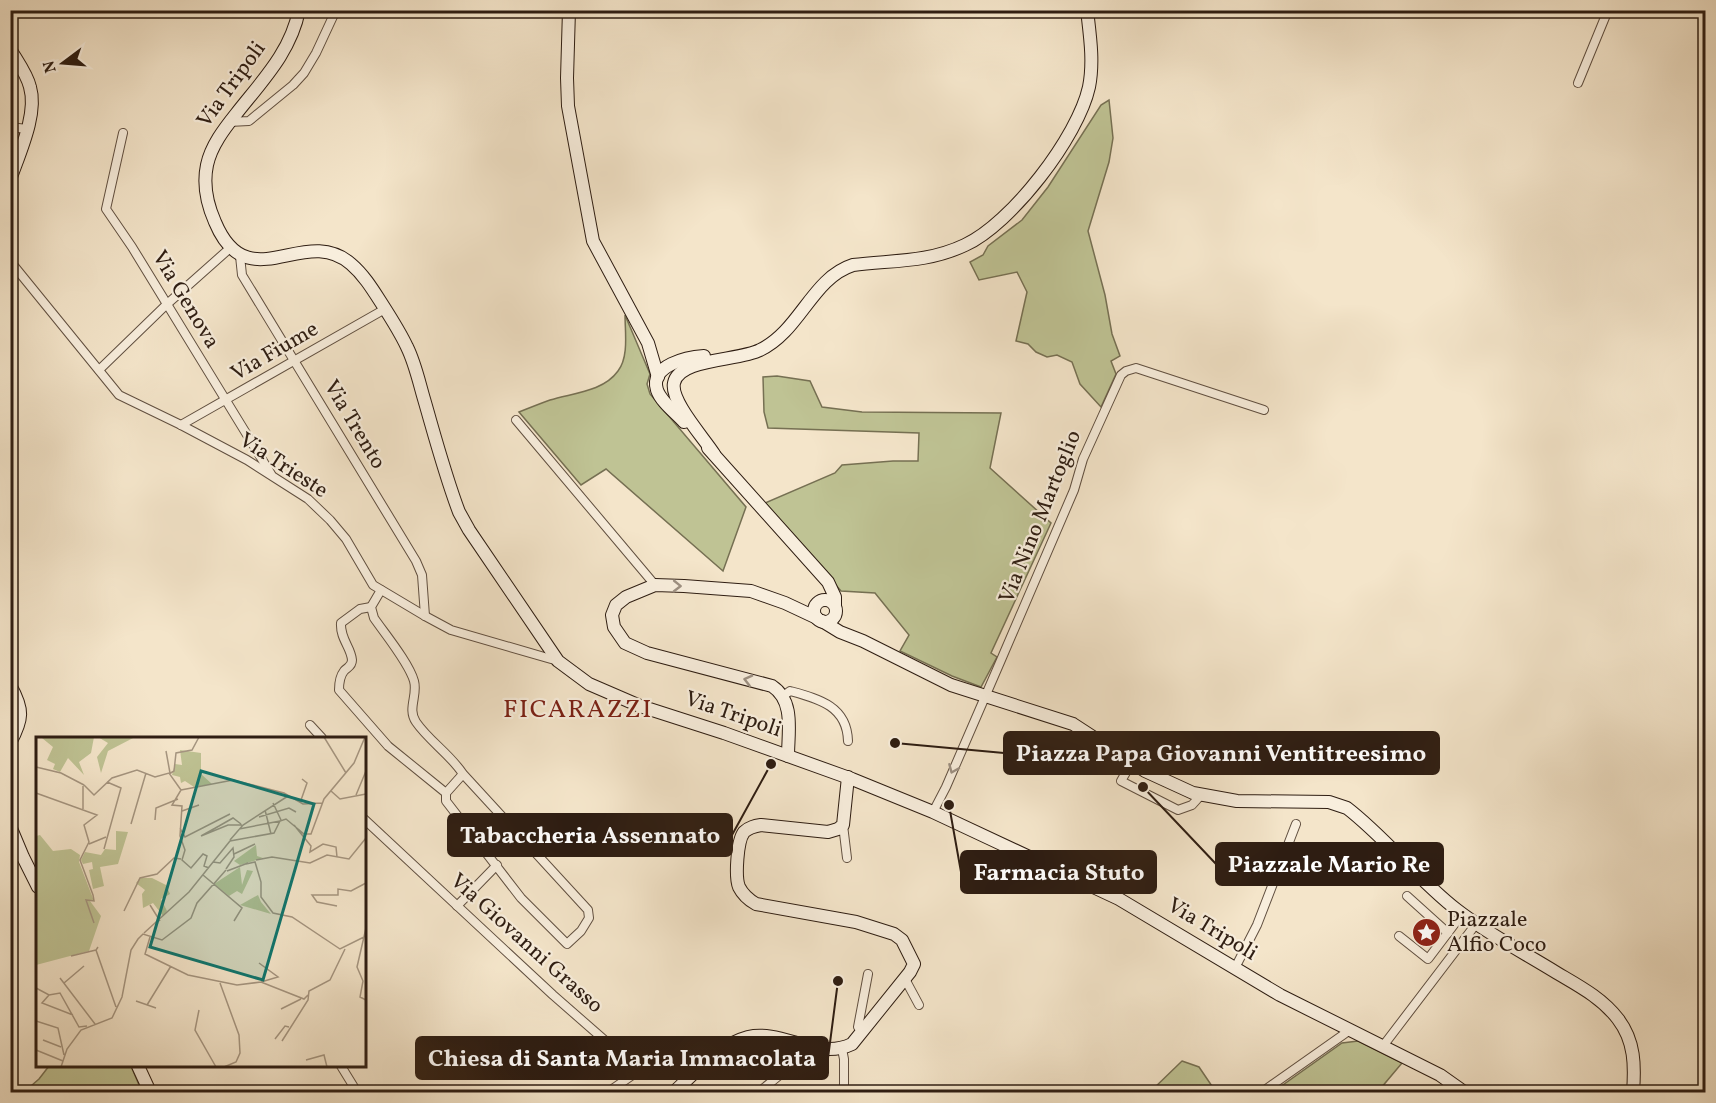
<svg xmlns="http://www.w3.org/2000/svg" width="1716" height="1103" font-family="Vollkorn,serif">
<rect width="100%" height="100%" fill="#f4e5ca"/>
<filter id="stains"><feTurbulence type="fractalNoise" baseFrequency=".00333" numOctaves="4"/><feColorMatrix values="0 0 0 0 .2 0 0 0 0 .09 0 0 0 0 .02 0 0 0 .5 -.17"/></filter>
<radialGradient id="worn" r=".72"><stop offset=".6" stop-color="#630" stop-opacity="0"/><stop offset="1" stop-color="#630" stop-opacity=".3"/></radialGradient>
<g fill="#bfc394" stroke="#767053" stroke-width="1.5">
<path d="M1109 100 1113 138 1109 162 1088 231 1105 295 1112 334 1120 356 1111 361 1116 374 1101 407 1080 384 1072 362 1057 355 1047 357 1036 352 1028 344 1016 341 1027 292 1017 272 979 280 970 262 983 255 988 246 1022 220 1048 187 1101 105Z"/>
<path d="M625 315 650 374 647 384 650 394 746 507 723 571 606 469 581 485 519 412C529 408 539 404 550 400 572 393 603 392 618 371 629 357 625 332 625 315Z"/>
<path d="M777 376 810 381 822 407 862 412 1001 413 990 468 1051 523 991 653 997 657 981 687 952 676 900 651 909 635 875 593 841 591 765 503 835 473 842 465 893 461H918L919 433 768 428 764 412 763 377Z"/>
<path d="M1358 1041 1402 1063 1381 1088 1386 1092H1273L1342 1043Z"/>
<path d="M1182 1061 1199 1067 1216 1092H1150Z"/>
<path d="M49 1066H131L142 1092H24L39 1079Z"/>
</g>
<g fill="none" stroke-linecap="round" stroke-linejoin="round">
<defs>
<g id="street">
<path d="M1578 83 1608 10"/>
<path d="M229 122 249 121 293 85 304 73 316 53 336 10"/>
<path d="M10 127 27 129"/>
<path d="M123 133 106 209 132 247 271 474"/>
<path d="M240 256 242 275 416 561 422 575 425 616"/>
<path d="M10 261 119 395 181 425 247 460 308 499 330 520 346 539 373 585 425 616 451 630 558 661"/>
<path d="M99 370 166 305 229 249"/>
<path d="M516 420 655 585"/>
<path d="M181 425 385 309"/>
<path d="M381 590 371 607 374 618C385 634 409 663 414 681 418 695 407 709 416 722 429 741 450 754 463 774L588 910 589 918 581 931 567 944 521 898 446 801V793L463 774"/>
<path d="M371 607 360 609 341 623C340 639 351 647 352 660 352 667 347 667 344 671 340 676 339 684 339 690L388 746 446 793"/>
<path d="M783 696 790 691C819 699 847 706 848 741"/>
<path d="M310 725 322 738"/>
<path d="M1132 762 1121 781 1178 810 1192 805 1201 795"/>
<path d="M933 812 946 787 1001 660 1074 490 1083 459 1121 375 1126 371 1136 368 1264 410"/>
<path d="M364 819 553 995 625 1058 637 1072 608 1092"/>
<path d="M843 825 847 858"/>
<path d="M1407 896 1448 933"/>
<path d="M457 906 497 865"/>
<path d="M1399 936 1428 959 1462 914"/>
<path d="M1235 968 1257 925 1296 824"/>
<path d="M905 979 919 1005"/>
<path d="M862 1032 858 1027 868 974"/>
<path d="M1383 1046 1476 924"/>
<path d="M842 1049 844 1059V1092"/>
<path d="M341 1066 357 1092"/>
<path d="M637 1072 651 1065 703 1052"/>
<path d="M759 1092 814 1047"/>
<path d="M1228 1092 1229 1090"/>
<path d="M1262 1092 1350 1030"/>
<path d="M1442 1092 1450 1082"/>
</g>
<g id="secondary">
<path d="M299 10C291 52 261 82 236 114 224 129 211 146 207 165 203 184 207 204 215 222 248 301 304 223 351 264 364 275 373 290 382 304 391 318 400 332 407 347 415 363 419 382 424 399 435 437 445 475 459 512L469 530 558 661 589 684 640 706 724 733 852 779 933 812 1119 899 1280 995 1440 1075 1464 1092"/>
<path d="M569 10 567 78 568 106 593 241 648 343 658 377"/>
<path d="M10 49C17 61 27 74 30 87 38 114 19 154 10 180"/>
<path d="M684 422C676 413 661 402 657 390 649 365 688 357 704 356"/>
<path d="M708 448 828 582 835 597V605"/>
<path d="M714 454C704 438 670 401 674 383 679 358 739 361 760 350 800 331 812 278 853 265 892 260 927 263 965 245 1011 224 1078 137 1089 87 1094 62 1090 36 1087 10"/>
<circle cx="825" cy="611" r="11"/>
<path d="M822 621 840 632 863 641 951 685 1073 724 1145 771 1193 793 1237 801 1329 802 1347 808C1386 838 1417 879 1457 910 1488 934 1523 952 1557 973 1579 986 1602 998 1618 1019 1635 1041 1635 1066 1633 1092"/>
<path d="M10 685C24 710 23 719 10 743"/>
<path d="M788 756C788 732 795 701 772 686L647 653 625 643 614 627 612 615 616 605 626 597 655 585 684 586 751 591 785 603 817 618"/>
<path d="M10 826 23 857 38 887"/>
<path d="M138 1066 150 1092"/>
<path d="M674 1092C696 1072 718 1045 748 1037 782 1029 817 1061 852 1044L910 972 914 964 902 940 894 934 856 922 756 904C749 900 743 895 739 887 735 877 737 841 744 832 749 827 755 826 761 825L828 832 838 829 843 825 848 777"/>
</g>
</defs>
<use href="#street" stroke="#604f40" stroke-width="10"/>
<use href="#secondary" stroke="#2e1d12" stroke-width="14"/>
<use href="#street" stroke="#f8eedd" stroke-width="8"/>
<use href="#secondary" stroke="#f8eedd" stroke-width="12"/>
</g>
<defs><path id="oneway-chevron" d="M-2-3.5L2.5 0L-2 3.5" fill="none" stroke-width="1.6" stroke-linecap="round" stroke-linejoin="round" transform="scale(1.5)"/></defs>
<g stroke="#9d9082">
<use href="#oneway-chevron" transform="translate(677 586) rotate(1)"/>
<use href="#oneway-chevron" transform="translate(748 680) rotate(-166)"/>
<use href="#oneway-chevron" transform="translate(953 769) rotate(113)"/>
</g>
<defs>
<symbol id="sight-disc" viewBox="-11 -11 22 22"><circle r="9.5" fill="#8f2418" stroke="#f8eedd"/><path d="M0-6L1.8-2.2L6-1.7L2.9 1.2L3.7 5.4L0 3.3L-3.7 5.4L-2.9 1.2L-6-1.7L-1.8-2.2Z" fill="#fff"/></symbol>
</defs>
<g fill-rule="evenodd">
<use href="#sight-disc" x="1410" y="916" width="33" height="33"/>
</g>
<g text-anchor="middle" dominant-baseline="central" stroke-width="4.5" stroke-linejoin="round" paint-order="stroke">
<g font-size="22" fill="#2e1d12" stroke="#f8eedd">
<text transform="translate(232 85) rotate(-54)">Via Tripoli</text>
<text transform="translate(185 300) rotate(59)">Via Genova</text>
<text transform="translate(275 352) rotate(-30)">Via Fiume</text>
<text transform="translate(354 425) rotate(59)">Via Trento</text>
<text transform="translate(283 466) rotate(33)">Via Trieste</text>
<text transform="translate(1041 517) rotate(-68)">Via Nino Martoglio</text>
<text transform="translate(733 715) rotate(19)">Via Tripoli</text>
<text transform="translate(1212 930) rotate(31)">Via Tripoli</text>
<text transform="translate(526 944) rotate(42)">Via Giovanni Grasso</text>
</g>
<g font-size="22" fill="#2e1d12" stroke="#f8eedd" text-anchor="start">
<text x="1447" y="920">Piazzale<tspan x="1447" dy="25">Alfio Coco</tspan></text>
</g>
<g font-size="26" letter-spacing="1.5" fill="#7a1f14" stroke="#f8eedd">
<text x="578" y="710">FICARAZZI</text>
</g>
</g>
<g transform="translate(36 737)">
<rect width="330" height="330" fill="#f4e5ca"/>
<path d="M58 0 55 16 43 25 48 38 32 21 24 35 17 32 19 27 11 23 17 10 6 1ZM62 0 72 1 99 0 72 14 65 36 61 20 72 6ZM144 13 165 16V37L176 47 158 50 149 44 145 46 144 40 136 38 139 27 146 28ZM80 94 92 95 82 127 64 130 68 149 57 152 53 133 57 132 56 125 47 127 45 123 49 115 65 118 69 112 80 113ZM4 98 17 114 35 112 44 118 43 125 58 164H54L65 179 53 214 0 228V99ZM220 108 221 119 227 121 204 128 198 124ZM204 130 206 148 211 133 217 134 206 157 201 154 193 159 178 147ZM104 141H116L130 148 134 157 125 162 131 174 127 179 117 166 107 171 106 157 109 153 100 146ZM222 158 225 165 235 177 204 168Z" fill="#bfc394"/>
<path fill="none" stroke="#a59580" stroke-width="1.5" d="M288 0 310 36M130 14 134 36M0 30 25 36 48 48M133 37 138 34 140 16 156 13 163 0M48 48 58 58 76 41 101 33 119 40 133 36 145 53M145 53 197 43 248 56 267 67 286 66M145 53 136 68 146 69 144 99 149 113 146 123 155 131 167 117 171 119 168 129 173 131M295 54 304 62 330 57M0 56 61 78 48 88 53 105 44 123 57 158 58 164 50 163 58 186M320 58 330 34M237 66 245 83M264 66 271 46 266 42M47 72V49M229 73 235 97M146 74 163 68M223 80 253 71 260 75M119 83 120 71 142 62M95 87 110 36M258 88 275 109 274 115 287 107 300 110 301 120M183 89 197 81 205 87M144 91 149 100 194 77M203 92 244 84M165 99 192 88H206M165 99 183 89M194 103 207 88 252 59M53 107 70 100M68 112 85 51 71 45M198 117 219 107M220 123 236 120 274 126 291 118 313 122 330 101M177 125 184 126 197 111 198 120 190 132M210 127 219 125 225 145V160L237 176 256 180 304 212 330 199M191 134 212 126M167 138 206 171 198 184M114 168 124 184M301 169 281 165 276 158H302V152L315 154 330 146M88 174 104 141 121 137 138 121 145 122M330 191 321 230 327 244 324 260 330 263M108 196 153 155 194 104 238 96 244 84 250 82 268 97H275L288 62 318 26 329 0M114 200 109 217 152 238 201 248 225 245 268 262 272 258M62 210 60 213 80 270M35 219 60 213M223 226 242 240 225 245M24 241 59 287M28 246 48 229M184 246 203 298 204 316 200 325 188 330M0 251 13 258 24 256 43 290 51 289M13 258 6 266 37 278M100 264 120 271M111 268 135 229M245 272 265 262M163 273 159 293 180 330M0 284 22 291 28 318M239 302 249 289 253 290M7 303 25 310M246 304 272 263 273 254 294 243 309 212M0 313 27 324M270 323 288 318 291 330M25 330 31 312 45 293 76 281 86 260 95 213 102 202 107 197 126 203 155 181 161 166 190 133"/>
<path fill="#0f766e" fill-opacity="0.15" stroke="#0f766e" stroke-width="3" d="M165 34 278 67 227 243 114 210Z"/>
<rect width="330" height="330" fill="none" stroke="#2e1d12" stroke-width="3"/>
</g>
<path fill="none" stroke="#2e1d12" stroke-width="2" d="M895 743L1004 753M771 764L732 835M1143 787L1216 864M949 805L961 872M838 981L828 1058"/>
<g fill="#2e1d12" stroke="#f8eedd" stroke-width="2">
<circle cx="895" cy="743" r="6"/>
<circle cx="771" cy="764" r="6"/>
<circle cx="1143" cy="787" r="6"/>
<circle cx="949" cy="805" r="6"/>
<circle cx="838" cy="981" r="6"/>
</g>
<g fill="#2e1d12" stroke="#2e1d12" stroke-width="2">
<rect x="1004" y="732" width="435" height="42" rx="6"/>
<rect x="448" y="814" width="284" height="42" rx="6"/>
<rect x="1216" y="843" width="227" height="42" rx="6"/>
<rect x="961" y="851" width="195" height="42" rx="6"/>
<rect x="416" y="1037" width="412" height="42" rx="6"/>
</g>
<g font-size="24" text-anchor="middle" font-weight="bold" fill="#fff">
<text x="1221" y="761">Piazza Papa Giovanni Ventitreesimo</text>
<text x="590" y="843">Tabaccheria Assennato</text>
<text x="1329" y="872">Piazzale Mario Re</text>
<text x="1059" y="880">Farmacia Stuto</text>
<text x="622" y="1066">Chiesa di Santa Maria Immacolata</text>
</g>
<rect width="1716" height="1103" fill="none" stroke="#f4e5ca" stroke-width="36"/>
<rect x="12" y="12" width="1692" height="1079" fill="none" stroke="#2e1d12" stroke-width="3"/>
<rect x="18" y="18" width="1680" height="1067" fill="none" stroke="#2e1d12" stroke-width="1.5"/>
<g transform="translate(63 63) rotate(254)" stroke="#f8eedd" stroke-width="4.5" paint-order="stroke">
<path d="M0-4.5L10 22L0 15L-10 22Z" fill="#2e1d12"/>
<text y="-9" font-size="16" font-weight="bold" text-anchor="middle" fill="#2e1d12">N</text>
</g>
<rect width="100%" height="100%" filter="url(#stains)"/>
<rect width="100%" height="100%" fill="url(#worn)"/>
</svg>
